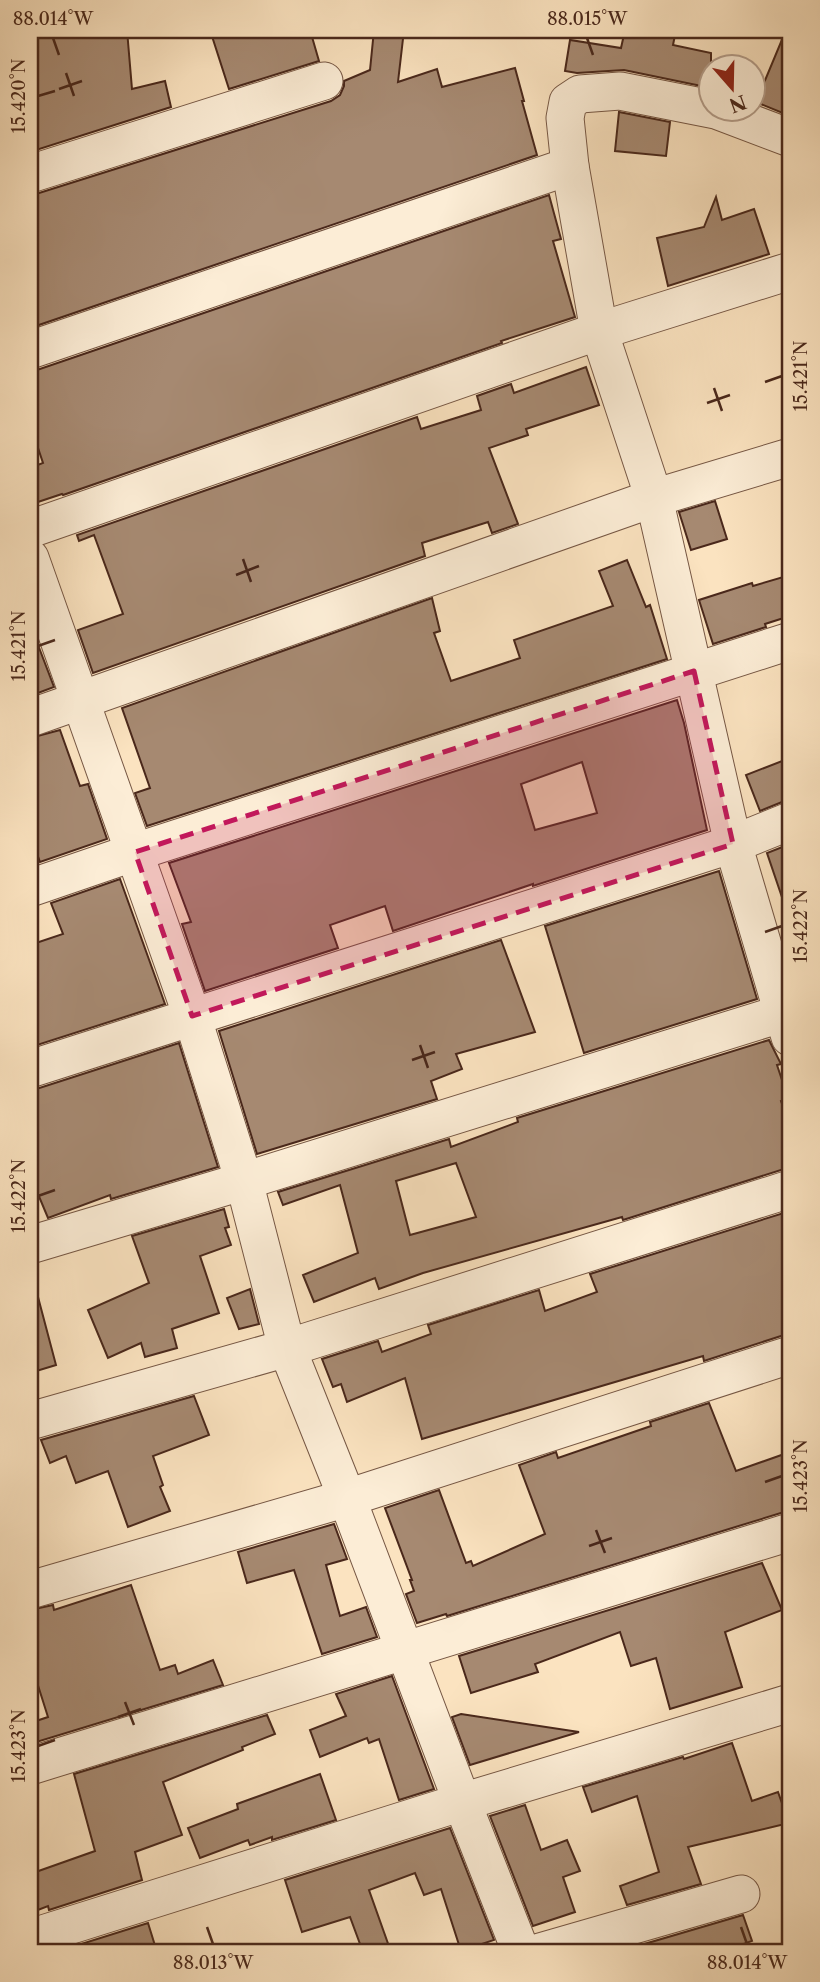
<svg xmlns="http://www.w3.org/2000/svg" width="820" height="1982" font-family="'Libre Caslon Text',serif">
<rect width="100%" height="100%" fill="#fbe3c0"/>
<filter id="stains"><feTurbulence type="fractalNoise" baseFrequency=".00286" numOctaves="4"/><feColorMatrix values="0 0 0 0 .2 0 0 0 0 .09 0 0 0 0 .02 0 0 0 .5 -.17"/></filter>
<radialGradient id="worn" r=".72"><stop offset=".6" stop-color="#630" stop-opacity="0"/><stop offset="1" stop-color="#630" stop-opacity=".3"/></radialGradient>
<g fill="#a68971" stroke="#4a281b" stroke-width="2" fill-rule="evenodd">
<path d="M77 30H82V34L127 30 132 89 165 81 171 107 30 152V35Z"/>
<path d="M210 30H310L319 61 229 89Z"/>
<path d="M374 30H404L398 82 437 69 442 87 515 68 524 101H522L537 155 30 328V194H36L331 101 340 95 344 86V81L370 70Z"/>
<path d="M625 30H646L675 35 673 45 711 53V88L624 70 577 73 565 71 570 40 621 48Z"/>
<path d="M786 30H790V116L756 102Z"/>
<path d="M619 112 670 122 666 156 615 151Z"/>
<path d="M549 195 561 239 553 241 575 317 501 341 502 343 63 495 62 494 38 502 30 478V468L43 463 30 424V370H37Z"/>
<path d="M716 197 722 220 754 209 769 254 668 286 657 238 704 227Z"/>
<path d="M586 367 599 405 526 429 528 435 489 448 518 524 492 533 488 522 422 543 425 556 93 673 78 630 123 614 94 535 79 541 77 535 417 417 421 429 481 410 477 396 511 384 514 393Z"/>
<path d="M715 501 727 539 691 550 679 512Z"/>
<path d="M627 560 646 607 650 605 667 659 147 826 135 793 150 788 122 708 432 598 440 631 434 633 451 681 520 658 514 640 613 606 599 571Z"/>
<path d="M790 575V616L765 624 766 627 713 644 699 600 752 583 753 586Z"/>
<path d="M38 645 54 687 30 696V648Z"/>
<path d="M677 700 684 723 707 830 533 886V884L393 931 385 906 330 925 338 948 205 991 182 924 191 922 169 863ZM582 762 597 813 535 830 521 784Z"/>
<path d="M60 730 80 786 88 784 107 839 40 862 35 848 30 850V738Z"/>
<path d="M790 758V800L782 802 760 811 746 775Z"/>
<path d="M790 844V909H786L767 853Z"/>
<path d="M719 871 757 999 584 1053 545 926Z"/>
<path d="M120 879 165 1004 31 1047 30 945 63 934 51 903Z"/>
<path d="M501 940 535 1032 456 1054 462 1069 431 1081 437 1099 257 1154 219 1031Z"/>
<path d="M769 1040 781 1064 777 1065 788 1098 781 1101 790 1126V1169H784L623 1220 622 1217 423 1273 379 1289 375 1278 314 1302 303 1275 358 1253 340 1185 283 1205 278 1192 449 1139 451 1147 518 1122 517 1118ZM456 1163 476 1217 410 1235 396 1181Z"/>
<path d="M179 1043 218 1167 111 1199 110 1195 48 1218 30 1175V1091Z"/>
<path d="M224 1209 229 1227 225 1228 231 1245 200 1256 219 1313 172 1329 177 1348 145 1357 141 1343 108 1358 88 1310 149 1283 132 1236Z"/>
<path d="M790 1211V1335H784L704 1361 703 1356 422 1439 405 1378 347 1402 341 1384 333 1387 322 1359 378 1341 382 1352 431 1334 428 1325 539 1290 545 1311 597 1292 590 1274Z"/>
<path d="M250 1289 259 1324 239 1329 227 1298Z"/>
<path d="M38 1297 56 1365 30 1373V1298Z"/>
<path d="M194 1396 209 1435 153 1456 163 1485 160 1487 170 1511 128 1527 108 1471 76 1483 66 1456 50 1463 41 1440Z"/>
<path d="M709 1403 736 1471 790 1452V1512H784L447 1616 446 1614 417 1623 406 1594 414 1591 410 1580H412L385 1508 439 1490 466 1563 471 1561 473 1566 545 1534 519 1465 556 1452 558 1458 651 1426 650 1422Z"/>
<path d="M334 1524 347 1559 326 1565 340 1616 366 1607 377 1637 322 1654 294 1570 247 1583 238 1552Z"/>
<path d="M762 1563 782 1610 725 1632 742 1687 670 1709 656 1658 631 1666 620 1632 535 1664 538 1672 471 1693 459 1656Z"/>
<path d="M131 1585 160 1670 175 1665 178 1674 213 1660 223 1685 30 1744V1723L48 1717 30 1660V1610L53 1605 54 1610Z"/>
<path d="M392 1676 434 1789 399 1800 379 1739 369 1743 367 1738 320 1757 310 1730 346 1716 336 1694Z"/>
<path d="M461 1714 579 1732 470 1765 452 1717Z"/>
<path d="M267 1715 275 1734 242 1747 243 1750 163 1782 182 1835 135 1852 142 1880 49 1910 48 1906 30 1913V1874L95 1851 74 1774Z"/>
<path d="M732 1743 752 1801 778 1792 789 1823 688 1847 701 1884 627 1905 620 1886 659 1872 637 1796 592 1812 583 1787 683 1757 684 1759Z"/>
<path d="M320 1774 336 1820 272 1840V1837L250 1845 248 1840 200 1858 188 1828 238 1809 237 1804Z"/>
<path d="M525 1805 541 1850 567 1840 580 1871 563 1877 575 1912 533 1926 490 1816Z"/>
<path d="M450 1828 494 1940 461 1951 441 1889 424 1895 415 1873 369 1890 391 1952H363L350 1917 302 1932 285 1880Z"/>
<path d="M743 1915 752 1941 721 1952H644L641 1945Z"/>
<path d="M148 1923 157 1952H63L62 1950Z"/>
</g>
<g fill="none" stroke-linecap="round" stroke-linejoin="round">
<defs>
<g id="street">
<path d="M790 138 716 110 620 91 580 94 568 102 565 118 570 166 599 331 654 498 733 844 790 1037"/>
<path d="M30 174 324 81"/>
<path d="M30 350 570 166"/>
<path d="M30 529 599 331 790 271"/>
<path d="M30 558 192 1016 244 1181 287 1348 347 1498 462 1802 521 1952"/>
<path d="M30 718 654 498 790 457"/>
<path d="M30 888 135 852 790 641"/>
<path d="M30 1069 733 844 790 821"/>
<path d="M30 1245 244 1181 790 1011"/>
<path d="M30 1421 287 1348 790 1189"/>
<path d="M30 1590 347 1498 790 1355"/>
<path d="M30 1766 790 1532"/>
<path d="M30 1938 462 1802 790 1703"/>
<path d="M540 1952 741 1894"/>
</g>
</defs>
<use href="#street" stroke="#765744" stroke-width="39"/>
<use href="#street" stroke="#fcedd6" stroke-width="37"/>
</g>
<path fill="#c2185b" fill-opacity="0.2" stroke="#c2185b" stroke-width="5" stroke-dasharray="14 9" stroke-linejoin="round" d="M694 671 733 844 192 1016 135 852Z"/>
<path fill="none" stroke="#4a281b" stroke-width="2.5" d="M53 38 59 55M587 38 593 55M66 73 74 96M59 89 82 81M38 96 55 91M765 382 782 376M714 388 722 411M707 403 730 395M243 559 251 582M236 575 259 566M38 646 55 640M765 932 782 926M420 1045 428 1068M412 1060 435 1052M38 1196 55 1190M765 1482 782 1476M596 1530 605 1553M589 1546 612 1538M125 1702 134 1725M118 1717 141 1709M38 1746 55 1740M207 1927 213 1944M741 1927 747 1944"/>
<rect width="820" height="1982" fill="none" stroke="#fbe3c0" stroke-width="77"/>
<g transform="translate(732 88) rotate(160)"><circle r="33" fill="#fcedd6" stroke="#b59e8b" stroke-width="2"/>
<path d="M0-5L12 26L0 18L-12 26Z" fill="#8f2418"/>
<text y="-10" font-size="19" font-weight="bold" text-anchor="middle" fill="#4a281b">N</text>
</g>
<rect x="38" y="38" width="744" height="1906" fill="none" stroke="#4a281b" stroke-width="2.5"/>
<g font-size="18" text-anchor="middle" fill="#4a281b">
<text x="53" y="25">88.014°W</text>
<text x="587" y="25">88.015°W</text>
<text transform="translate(19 96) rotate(-90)" y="6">15.420°N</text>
<text transform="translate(801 376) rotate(-90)" y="6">15.421°N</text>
<text transform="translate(19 646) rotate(-90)" y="6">15.421°N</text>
<text transform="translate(801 926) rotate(-90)" y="6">15.422°N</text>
<text transform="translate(19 1196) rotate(-90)" y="6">15.422°N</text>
<text transform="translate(801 1476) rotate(-90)" y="6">15.423°N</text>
<text transform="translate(19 1746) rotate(-90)" y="6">15.423°N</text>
<text x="213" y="1969">88.013°W</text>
<text x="747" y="1969">88.014°W</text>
</g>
<rect width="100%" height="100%" filter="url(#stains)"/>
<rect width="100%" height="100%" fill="url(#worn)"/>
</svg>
